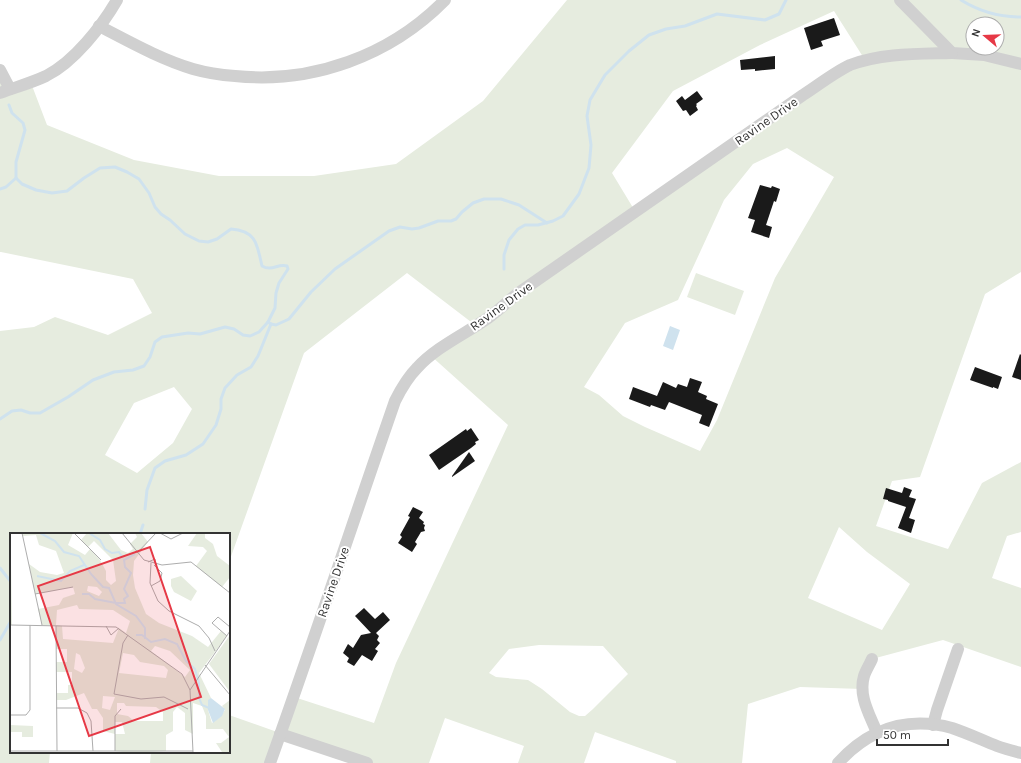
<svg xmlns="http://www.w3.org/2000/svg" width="1021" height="763" font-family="Karla,sans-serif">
<rect width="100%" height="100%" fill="#fff"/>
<g fill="#e6ecdf" fill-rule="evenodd">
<path d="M567 0H1021V272L985 294 920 477 892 481 876 526 948 549 982 483 1021 462V532L1007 536 992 578 1021 588V667L943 640 872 659 862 689 800 687 748 704 742 763H676V761L595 732 584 763H518L524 746 445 718 429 763H367L281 734 270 763H150L151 752H229V715L280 733 294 697 374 723 396 663 508 425 430 355 475 325 407 273 304 353 229 562V534H11V752H50L49 763H0V331L34 327 55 317 108 335 152 313 133 279 1 252H0V70L10 89 31 83 47 125 134 160 219 176H314L396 164 483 101ZM834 11 865 60 635 211 612 173 673 91 760 45ZM973 24H997V48H973ZM787 148 834 177 775 278 717 420 700 451 645 427 623 416 599 395 584 387 625 323 678 300 724 200 753 164ZM174 387 192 409 173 443 137 473 105 455 134 403ZM839 527 867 552 910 584 882 630 808 598ZM539 645 603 646 628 674 593 709 585 716H579L570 712 542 689 528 680 496 677 489 673 509 649Z"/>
<path d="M696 273 744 291 735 315 687 297Z"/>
</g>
<path fill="#cfe2ee" d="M670 326 680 330 673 350 663 346Z"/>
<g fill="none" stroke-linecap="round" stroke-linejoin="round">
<g stroke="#cfe2ee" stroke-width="3">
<path d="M961 0C980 12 998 17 1021 17"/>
<path d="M9 105 12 113 23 123 25 130 16 162V178L22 184 36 190 52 193 67 191 84 178 100 168 115 167 127 172 139 179 149 193 155 207 161 214 170 220 185 234 199 241 208 242 217 239 231 229C257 231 257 245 262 266 272 272 278 263 287 266L288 269 279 283 276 293 275 308 268 322"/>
<path d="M0 189 6 187 16 178"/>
<path d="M504 269V255L509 240 518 229 525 225H538L553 221 563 216 579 194 589 168 591 145 587 116 590 100 605 75 629 51 649 35 666 29 685 26 717 14 765 20 779 14 786 0"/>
<path d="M0 419 12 411 21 410 30 413H40L68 397 93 380 114 372 133 370 144 366 150 357 155 342 162 337 188 333 200 334 225 327 234 329 243 335 250 336 259 332 268 322 271 324 276 325 289 319 311 292 335 269 389 231 400 227 412 229 419 228 438 221H451L456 219 462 212 473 203 484 199H501L519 205 547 223"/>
<path d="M145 509 147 490 155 468 165 461 186 455 203 444 216 425 221 409V399L225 388 237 375 251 367 258 356 271 324"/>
<path d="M140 534 143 525"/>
<path d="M0 568 11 582"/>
<path d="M0 640 11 621"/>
</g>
</g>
<g fill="#1a1a1a">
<path d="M834 18 840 35 821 41 823 46 811 50 804 28Z"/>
<path d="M775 56V69L755 71V69L741 70 740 60Z"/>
<path d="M697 91 703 99 696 104 697 105 696 106 698 110 690 116 686 110 683 111 676 101 682 96 685 100Z"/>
<path d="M760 185 771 188 772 186 780 189 776 202 774 201 766 225 772 227 769 238 751 232 755 220 748 218Z"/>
<path d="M1020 354 1021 355V380L1012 377Z"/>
<path d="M975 367 1002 377 998 389 993 387V388L970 380Z"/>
<path d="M690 378 702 382 698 392 707 396 706 399 718 404 709 427 699 423 702 415 669 402 665 410 651 405 650 407 629 399 633 387 657 396 663 382 676 388 678 384 687 387Z"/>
<path d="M471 428 479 440 475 442 476 444 471 448 439 470 429 455 466 429 467 431Z"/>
<path d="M469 452 475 461 452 477V476Z"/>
<path d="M904 487 912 490 909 497 916 499 909 518 915 520 911 533 898 528 906 507 888 501V500L883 499 886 488 902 493Z"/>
<path d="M413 507 423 512 419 518 424 522 423 524 425 525 424 528 425 531 421 532 415 542 417 544 412 552 398 543 402 537 400 535 410 517 408 516Z"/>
<path d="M364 608 375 619 383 612 390 620 376 633 379 636 377 640 380 643 375 649 378 651 372 661 362 655 354 666 347 662 349 658 343 653 348 644 353 648 361 635 371 633 355 616Z"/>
</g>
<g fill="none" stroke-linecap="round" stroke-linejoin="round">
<g stroke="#d0d0d0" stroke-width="12">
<path d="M900 0 952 53 984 55 1021 64"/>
<path d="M99 26C130 42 160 59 193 69 207 73 221 75 235 76 312 84 390 56 445 0"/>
<path d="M0 70 10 89"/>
<path d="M0 93C16 87 31 83 46 76 74 62 102 26 117 0"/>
<path d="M872 659C870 664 866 670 864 676 858 696 870 715 877 733"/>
<path d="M933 725 937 710 958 649"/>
<path d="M280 734 367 763"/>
<path d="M270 763C313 643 353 522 395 401 401 389 408 377 417 368 436 347 465 334 488 318 498 311 507 302 517 294L803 95C817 86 835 72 850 65 882 53 918 54 952 53"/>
<path d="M838 763C869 729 907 716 952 728 967 733 982 740 997 746 1005 749 1013 751 1021 753"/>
</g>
</g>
<g text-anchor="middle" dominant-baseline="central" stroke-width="4" stroke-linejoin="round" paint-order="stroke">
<g font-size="13" fill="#333" stroke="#fff">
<text transform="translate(766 121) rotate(-35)">Ravine Drive</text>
<text transform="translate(501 306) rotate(-36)">Ravine Drive</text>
<text transform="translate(333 582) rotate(-71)">Ravine Drive</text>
</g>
</g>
<g transform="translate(10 533)">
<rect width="220" height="220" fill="#fff"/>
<path d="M12 0H63L58 12 75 22 80 16 90 27 96 38V47L101 52 106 48 103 27 84 8 78 14 71 7 77 0H98L111 17 118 20 123 16 120 11 127 4 125 0H131L138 9 124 28 123 42 125 55 136 81 149 90 182 103 198 114 211 98 217 103 189 140 201 165 198 177 202 190 210 184 215 177 212 173 220 167V220L212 219 206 210H211L219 204 213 196H196V183L192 173 183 170V201L175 197V180L167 174 163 179V198L156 202V218L121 220 105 218V201L93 198V185L87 176H82L74 160 56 167H46V160H58V152H62V139H46V129H57V116H46V93L32 92 28 76 49 72 53 65 65 61 63 54 25 61 19 31 30 39 47 42 54 40 46 18 29 12 26 2 13 3ZM78 53 87 54 92 59 89 63 77 58ZM67 72 69 76 103 77 120 88 116 100 109 95 103 110 53 106 52 93 46 92 47 77ZM145 113 160 118 180 137 175 144 141 118ZM66 120 70 122 75 135 72 140 64 136ZM113 120 124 122 130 129 154 133 158 137 156 145 109 140ZM93 163 105 164 100 177 92 175ZM107 170H114L116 173 146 174 153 179V188H124L118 183 107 181ZM105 189H112L115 201H105ZM187 0H195V5L203 11 207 23 220 33V44L212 54 186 33 197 18 193 14 178 13ZM0 30H1L2 92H0ZM171 43 187 58 181 68 164 59 161 53V46ZM220 102V159L199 131ZM0 192 23 193V204H12V199H0Z" fill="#e6ecdf" fill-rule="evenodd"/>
<path d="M201 165 215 176 212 183 203 190 198 177V167Z" fill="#cfe2ee"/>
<path fill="none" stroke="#cfe2ee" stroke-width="2" d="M30 0 45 8 54 19 69 23 81 41 93 54 99 55 106 71 126 83 135 95V106M79 0 90 7 95 16 102 20 109 19 113 25M27 43 51 48 60 38 74 32M72 61H79L85 66 106 70M106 70H115L114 66 118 63 114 56 121 40 115 34 114 27 125 21M126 102H132L141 109 155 106 167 111 176 128 185 136 189 150V165L192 172 199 175"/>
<path fill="none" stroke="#adadad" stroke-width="1" d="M12 0 32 92M64 0 91 27M112 0 134 27 152 32 181 29 220 60M150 0 161 6 173 0M127 20 146 0M138 29 145 26 146 32M141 30 140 50 148 68 159 78 189 93 199 105 205 118M141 53 150 48 152 40 144 32M25 61 63 54M0 92 106 94 172 141 180 157M46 93 47 218M96 93 101 102 109 95M118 102 113 110 104 161 131 166 154 164 178 176M217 103 202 90 208 84 220 94M195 132 220 162M46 175H68L77 180 81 188 83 218M0 182H16L20 177V92M0 218H183M105 218V183L111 176M183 219 180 157 220 98"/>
<path fill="#e63946" fill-opacity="0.15" stroke="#e63946" stroke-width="2" d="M140 14 191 164 79 203 28 53Z"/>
<rect width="220" height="220" fill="none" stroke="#333" stroke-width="2"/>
</g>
<g transform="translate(985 36) rotate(289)"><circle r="19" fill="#ffffff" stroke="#adadad"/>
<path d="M0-3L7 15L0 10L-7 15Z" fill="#e63946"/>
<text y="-6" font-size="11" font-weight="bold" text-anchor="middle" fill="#333333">N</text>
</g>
<path d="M877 739v6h71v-6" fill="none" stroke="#333333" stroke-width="2"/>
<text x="883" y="739" font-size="12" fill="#333333" stroke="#ffffff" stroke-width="3" paint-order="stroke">50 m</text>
</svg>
